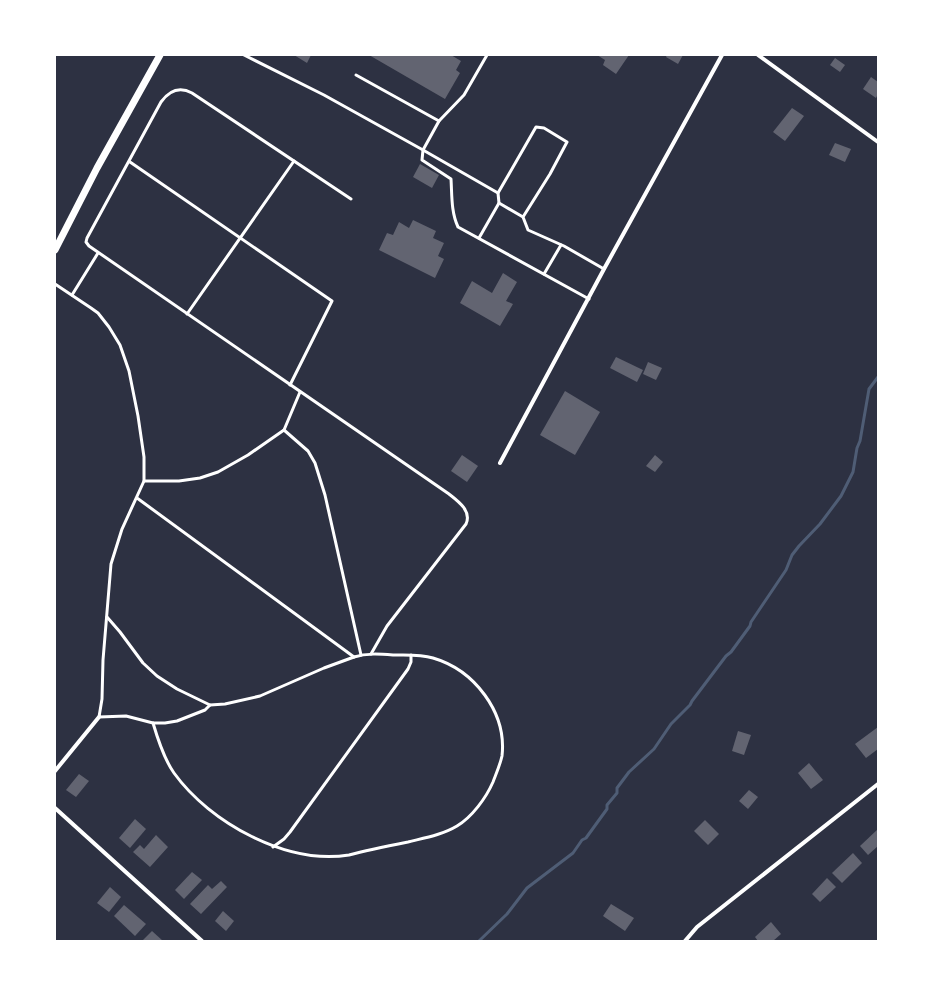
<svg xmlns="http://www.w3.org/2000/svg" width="933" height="996" font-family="Ubuntu,sans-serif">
<rect width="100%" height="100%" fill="#2d3142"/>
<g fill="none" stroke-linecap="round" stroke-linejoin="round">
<path stroke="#4f5d75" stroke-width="3" d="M479 941 507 914 527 888 573 853 582 840 586 838 607 809V805L617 793V788L629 772 654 749 671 724 690 705 692 701 726 656 731 652 750 626 751 622 786 570 792 555 799 546 820 524 841 496 853 472 857 448 860 441 869 389 878 377"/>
</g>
<g fill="#626471">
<path d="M294 55H311L307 63Z"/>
<path d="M369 55H451L461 61 456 70 460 73 445 99Z"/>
<path d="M597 55H629L616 74 603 65 605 60Z"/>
<path d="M667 55H683L678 64 666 57Z"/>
<path d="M835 58 845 65 840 72 830 65Z"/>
<path d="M871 77 878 82V94L876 98 863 89Z"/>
<path d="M792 108 804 116 785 141 773 132Z"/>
<path d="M835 143 851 149 845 162 829 155Z"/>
<path d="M420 164 439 175 432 188 413 177Z"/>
<path d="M413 220 436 231 433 238 444 243 438 256 444 259 435 278 379 250 387 233 393 235 399 222 409 228Z"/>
<path d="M503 273 517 282 506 301 513 304 500 326 460 303 472 281 492 293Z"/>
<path d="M616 357 643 370 637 382 610 368Z"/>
<path d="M648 362 662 368 656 380 643 374Z"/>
<path d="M565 391 600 412 575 455 540 435Z"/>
<path d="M462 455 478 466 467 482 451 471Z"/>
<path d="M655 455 663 462 655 472 646 466Z"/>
<path d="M878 727V749L866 758 855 744Z"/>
<path d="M738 731 751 735 744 755 732 751Z"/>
<path d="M809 763 823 780 811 789 798 773Z"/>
<path d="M79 774 89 781 76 797 66 790Z"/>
<path d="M749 790 758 797 748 809 739 801Z"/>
<path d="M135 819 146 829 130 848 119 838Z"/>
<path d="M705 820 719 834 708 845 694 831Z"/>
<path d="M878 829V846L868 855 860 846Z"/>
<path d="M156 835 168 847 150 867 133 852 140 845 144 849Z"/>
<path d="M853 853 862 863 842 883 832 873Z"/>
<path d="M192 872 202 880 184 899 175 890Z"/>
<path d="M827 878 836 887 820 902 812 894Z"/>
<path d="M221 881 227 887 201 914 190 904 208 885 212 889Z"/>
<path d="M110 887 121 897 109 912 97 903Z"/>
<path d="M611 904 634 918 625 931 603 916Z"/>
<path d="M124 905 146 924 135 936 114 916Z"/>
<path d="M223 911 234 921 226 931 215 921Z"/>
<path d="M771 922 781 934 773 941H758L755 937Z"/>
<path d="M152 931 163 941H142Z"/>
</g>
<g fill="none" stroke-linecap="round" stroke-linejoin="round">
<g stroke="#fff" stroke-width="3">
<path d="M244 55 324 95 423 150 422 160 451 179C452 195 451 212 458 227L589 299"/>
<path d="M487 55 464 95 439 121 423 150 498 193"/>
<path d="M356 75 439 121"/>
<path d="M130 162 332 301 290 385"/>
<path d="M351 199 192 93C179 86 169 91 161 102L87 238 86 242 89 246 449 494C458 501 472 511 466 524L387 626 371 654"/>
<path d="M523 217 550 174 567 142 544 128 536 127 498 193 499 203 523 217 528 230 564 246 604 269"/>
<path d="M479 238 499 203"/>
<path d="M544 274 561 245"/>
<path d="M55 284 91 308 98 313 109 327 120 345 129 371 138 416 144 457V481L122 529 111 564 103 660 102 699 99 717 126 716 153 723C158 740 164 759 174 773 210 823 287 865 349 855 368 850 388 846 408 842 424 838 442 835 457 826 472 817 486 798 493 782 496 774 500 765 502 756 507 712 474 670 433 658 420 654 406 655 393 655 380 654 367 653 354 657L137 498"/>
<path d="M72 295 98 253"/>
<path d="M187 314 294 161"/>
<path d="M284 430 308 451 315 463 325 495 361 655"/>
<path d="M144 481H179L200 478 218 472 248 455 284 430 300 392"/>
<path d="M107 617 120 632 143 663 157 676 177 689 210 705"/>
<path d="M153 723H165L177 721 205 710 210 705 225 704 260 696 324 668 354 657"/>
<path d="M273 847 284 839 290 832 408 669 411 662V655"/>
</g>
<g stroke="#fff" stroke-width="4">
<path d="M758 55 878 142"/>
<path d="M500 463 604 269 722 55"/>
<path d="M55 771 99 717"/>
<path d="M55 808 202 941"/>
<path d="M685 941 697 927 878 784"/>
</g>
<path stroke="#fff" stroke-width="7" d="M55 250 97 168 160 55"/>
</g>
<rect width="933" height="996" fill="none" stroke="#ffffff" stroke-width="112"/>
</svg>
